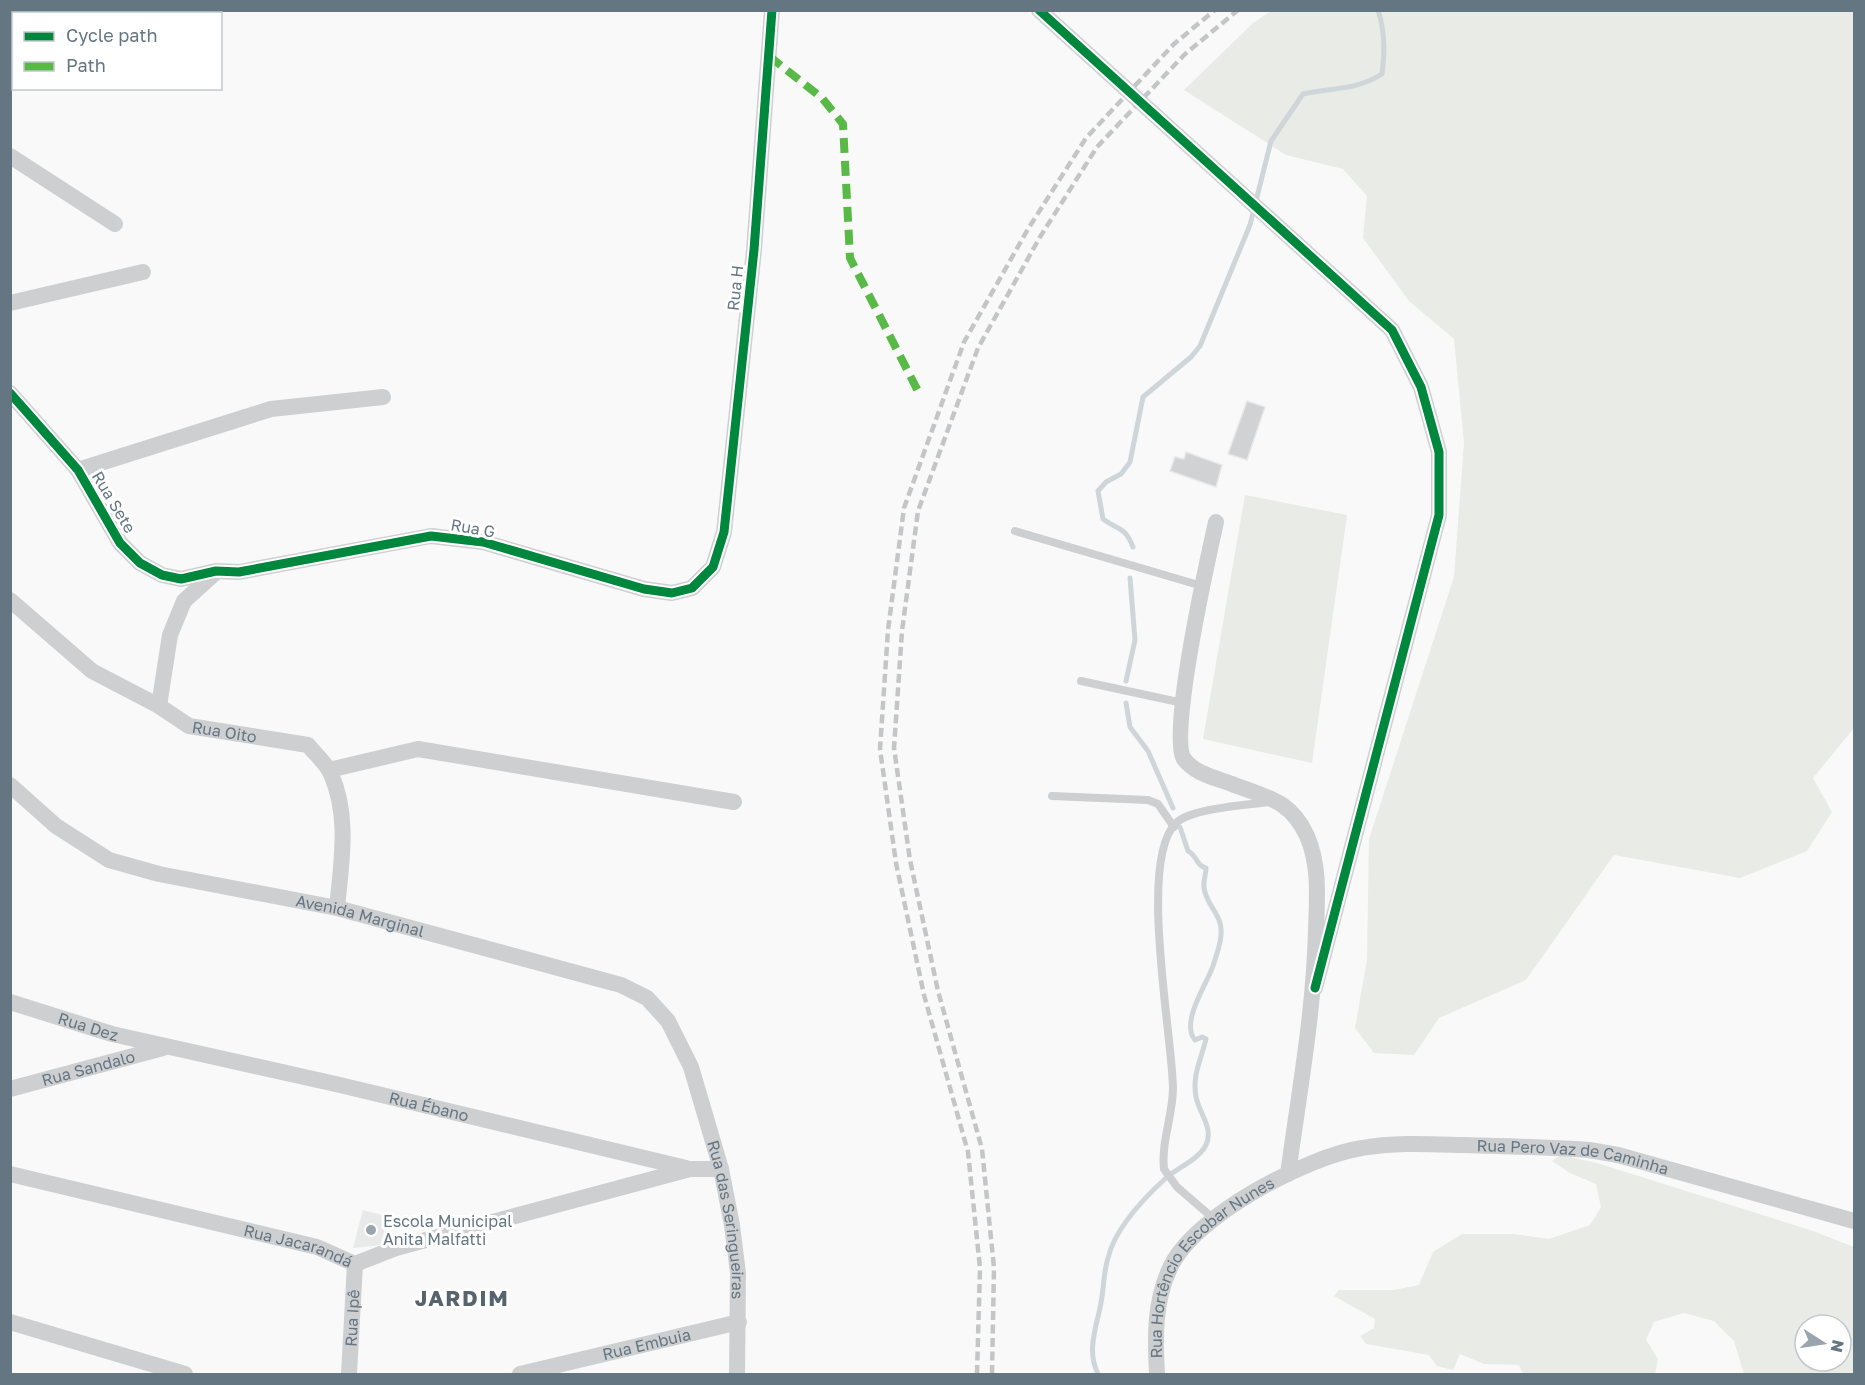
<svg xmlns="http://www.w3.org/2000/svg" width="1865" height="1385" font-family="'Golos Text',sans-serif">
<rect width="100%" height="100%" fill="#f9f9f9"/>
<path fill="#e8e9e9" d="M363 1210 386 1216 382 1245 353 1248Z"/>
<g fill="#e8ebe6" fill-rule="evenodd">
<path d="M1271 11H1854V728L1813 778 1832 812 1807 851 1740 878 1614 855 1526 980 1439 1018 1414 1055 1374 1053 1355 1028 1367 960 1369 839 1454 577 1464 443 1454 339 1409 301 1363 238 1367 196 1343 169 1286 155 1184 90 1253 23Z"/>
<path d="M1245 495 1347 515 1312 763 1203 739Z"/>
<path d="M1561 1155 1597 1163 1813 1231 1854 1247V1374H1744L1734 1341 1714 1321 1684 1313 1654 1322 1646 1340 1658 1359 1655 1374H1523L1519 1365 1484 1364 1460 1354 1453 1370 1437 1366 1429 1355 1366 1344 1360 1336 1374 1328 1375 1319 1334 1296 1339 1290H1394L1419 1285 1433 1252 1462 1234H1513L1549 1239 1590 1225 1601 1207 1596 1184 1570 1173 1552 1161ZM1805 1325H1841V1361H1805Z"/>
</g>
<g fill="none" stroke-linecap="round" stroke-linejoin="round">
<g stroke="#ced6d9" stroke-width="5">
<path d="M1133 547C1125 526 1119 531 1103 519L1098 491 1106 482 1121 474 1130 462 1143 397 1191 357 1200 346 1250 225 1271 141 1303 94C1331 88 1357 90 1382 74 1385 53 1385 31 1378 10"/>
<path d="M1126 681 1135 640 1130 578"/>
<path d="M1126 703 1130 727 1148 751 1173 808"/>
<path d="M1098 1374C1087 1352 1095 1331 1100 1308 1104 1291 1103 1274 1108 1258 1115 1228 1145 1197 1167 1177 1179 1167 1198 1160 1206 1145 1214 1128 1199 1113 1196 1097 1192 1075 1201 1060 1206 1039L1202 1037 1195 1040C1180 1022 1207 984 1213 966 1217 953 1225 934 1219 920 1214 908 1205 900 1204 887 1203 881 1206 875 1206 868 1196 866 1197 855 1188 851L1180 827"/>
</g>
</g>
<g fill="#d0d2d3" stroke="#e8e8e8" stroke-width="1.5">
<path d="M1247 401 1265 407 1247 460 1228 454Z"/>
<path d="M1186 452 1222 465 1216 487 1170 471 1175 457 1184 459Z"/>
</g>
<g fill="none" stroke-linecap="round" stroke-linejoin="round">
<g stroke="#cecfd0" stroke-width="8">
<path d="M1015 531 1202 586"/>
<path d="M1081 681 1183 703"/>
<path d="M1052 796 1148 800 1158 804 1174 827"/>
<path d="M1214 1219 1177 1187 1164 1169C1161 1142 1173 1115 1173 1088 1172 1033 1138 860 1176 823 1192 808 1247 805 1269 802"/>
</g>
<g stroke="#cecfd0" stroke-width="16">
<path d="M1039 10 1392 330 1421 387 1439 452V515L1315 988"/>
<path d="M10 156 115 224"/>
<path d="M10 303 143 272"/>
<path d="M10 393 78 470 120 543 140 563 162 575 181 579 216 571 239 572 431 536 483 542 644 589 672 593 692 588 713 567 724 532 754 250 772 10"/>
<path d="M78 470 271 409 383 397"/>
<path d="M1216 522C1208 558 1168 736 1184 759 1195 774 1216 778 1232 784 1267 798 1290 799 1307 836 1320 866 1317 898 1316 930 1314 1012 1299 1093 1288 1174"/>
<path id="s1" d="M10 600 92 671 159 706 189 726 308 745C315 754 327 764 331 774 350 817 341 864 337 908"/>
<path d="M159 706 170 635 184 601 216 572"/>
<path d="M329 770 418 749 734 802"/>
<path id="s2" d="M10 785 56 826 109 860 159 874 337 908 621 985 647 998 668 1021 691 1067 721 1169 732 1225 738 1273 737 1374"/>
<path id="s3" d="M10 1002 112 1034 340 1085 686 1168"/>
<path id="s4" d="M10 1089 163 1048"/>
<path id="s5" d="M10 1174 317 1247 355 1264 396 1248 690 1169H721"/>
<path d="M10 1322 185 1374"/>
<path id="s6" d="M349 1374 355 1264"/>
<path id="s7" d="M520 1374 739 1322"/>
<path id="s8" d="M1157 1374C1155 1338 1154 1302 1170 1268 1193 1216 1308 1156 1362 1148 1395 1142 1428 1144 1462 1145 1504 1146 1546 1147 1589 1150L1618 1155 1854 1221"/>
</g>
<g stroke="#c3c5c6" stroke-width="4.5" stroke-dasharray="9 4.5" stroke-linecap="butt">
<path d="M977 1374 980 1268 968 1152 924 995 896 863 880 749 888 630 904 508 964 342 1028 229 1086 138 1174 44 1215 10"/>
<path d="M992 1374 994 1268 982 1149 938 991 910 860 894 748 902 631 918 511 978 348 1040 237 1097 147 1184 55 1238 10"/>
</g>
<path stroke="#58b947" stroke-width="8" stroke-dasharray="15 8" stroke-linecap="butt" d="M769 56 822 98 843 124 850 258 920 395"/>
<defs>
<g id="cycleway">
<path d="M1039 10 1392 330 1421 387 1439 452V515L1315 988"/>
<path d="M10 393 78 470 120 543 140 563 162 575 181 579 216 571 239 572 431 536 483 542 644 589 672 593 692 588 713 567 724 532 754 250 772 10"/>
</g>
</defs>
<use href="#cycleway" stroke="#fff" stroke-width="13"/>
<use href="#cycleway" stroke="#00873e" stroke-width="9"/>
</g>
<circle fill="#99a4ac" stroke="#fff" stroke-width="2" cx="371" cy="1230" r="6"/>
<g text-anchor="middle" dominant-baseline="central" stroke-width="6" stroke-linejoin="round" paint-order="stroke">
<g font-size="16" fill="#657683" stroke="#fff">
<text transform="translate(735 288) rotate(-84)">Rua H</text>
<text transform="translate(114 502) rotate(59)">Rua Sete</text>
<text transform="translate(473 528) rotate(10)">Rua G</text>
<text stroke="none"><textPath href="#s1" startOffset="256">Rua Oito</textPath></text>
<text stroke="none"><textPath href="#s2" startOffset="382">Avenida Marginal</textPath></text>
<text stroke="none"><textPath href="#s3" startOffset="82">Rua Dez</textPath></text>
<text stroke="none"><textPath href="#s4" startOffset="81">Rua Sandalo</textPath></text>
<text stroke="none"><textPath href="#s3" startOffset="432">Rua Ébano</textPath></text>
<text stroke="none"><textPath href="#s8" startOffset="552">Rua Pero Vaz de Caminha</textPath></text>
<text stroke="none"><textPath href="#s2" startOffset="921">Rua das Seringueiras</textPath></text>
<text stroke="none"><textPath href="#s5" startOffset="297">Rua Jacarandá</textPath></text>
<text stroke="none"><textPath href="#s8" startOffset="130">Rua Hortêncio Escobar Nunes</textPath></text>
<text stroke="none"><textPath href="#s6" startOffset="56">Rua Ipê</textPath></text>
<text stroke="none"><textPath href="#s7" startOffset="130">Rua Embuia</textPath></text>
</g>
<g font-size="16" fill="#657683" stroke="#fff" text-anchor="start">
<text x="383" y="1221">Escola Municipal<tspan x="383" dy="18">Anita Malfatti</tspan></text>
</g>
<g font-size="22" font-weight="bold" letter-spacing="1.5" fill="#57646e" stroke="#fff">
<text x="462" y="1297">JARDIM</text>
</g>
</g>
<rect width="1865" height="1385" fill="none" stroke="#657683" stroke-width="24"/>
<rect x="12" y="12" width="210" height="78" fill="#ffffff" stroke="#c1c8cd" stroke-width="1.5"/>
<rect x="24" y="32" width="30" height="9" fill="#00873e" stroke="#c1c8cd" stroke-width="1.5"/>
<text x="66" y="42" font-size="18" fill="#657683">Cycle path</text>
<rect x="24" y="62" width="30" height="9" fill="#58b947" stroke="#c1c8cd" stroke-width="1.5"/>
<text x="66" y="72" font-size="18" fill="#657683">Path</text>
<g transform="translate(1823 1343) rotate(102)"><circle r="28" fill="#ffffff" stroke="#c1c8cd" stroke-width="1.5"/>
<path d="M0-4.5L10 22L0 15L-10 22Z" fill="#99a4ac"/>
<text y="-9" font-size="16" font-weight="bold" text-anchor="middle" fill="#657683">N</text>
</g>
</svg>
